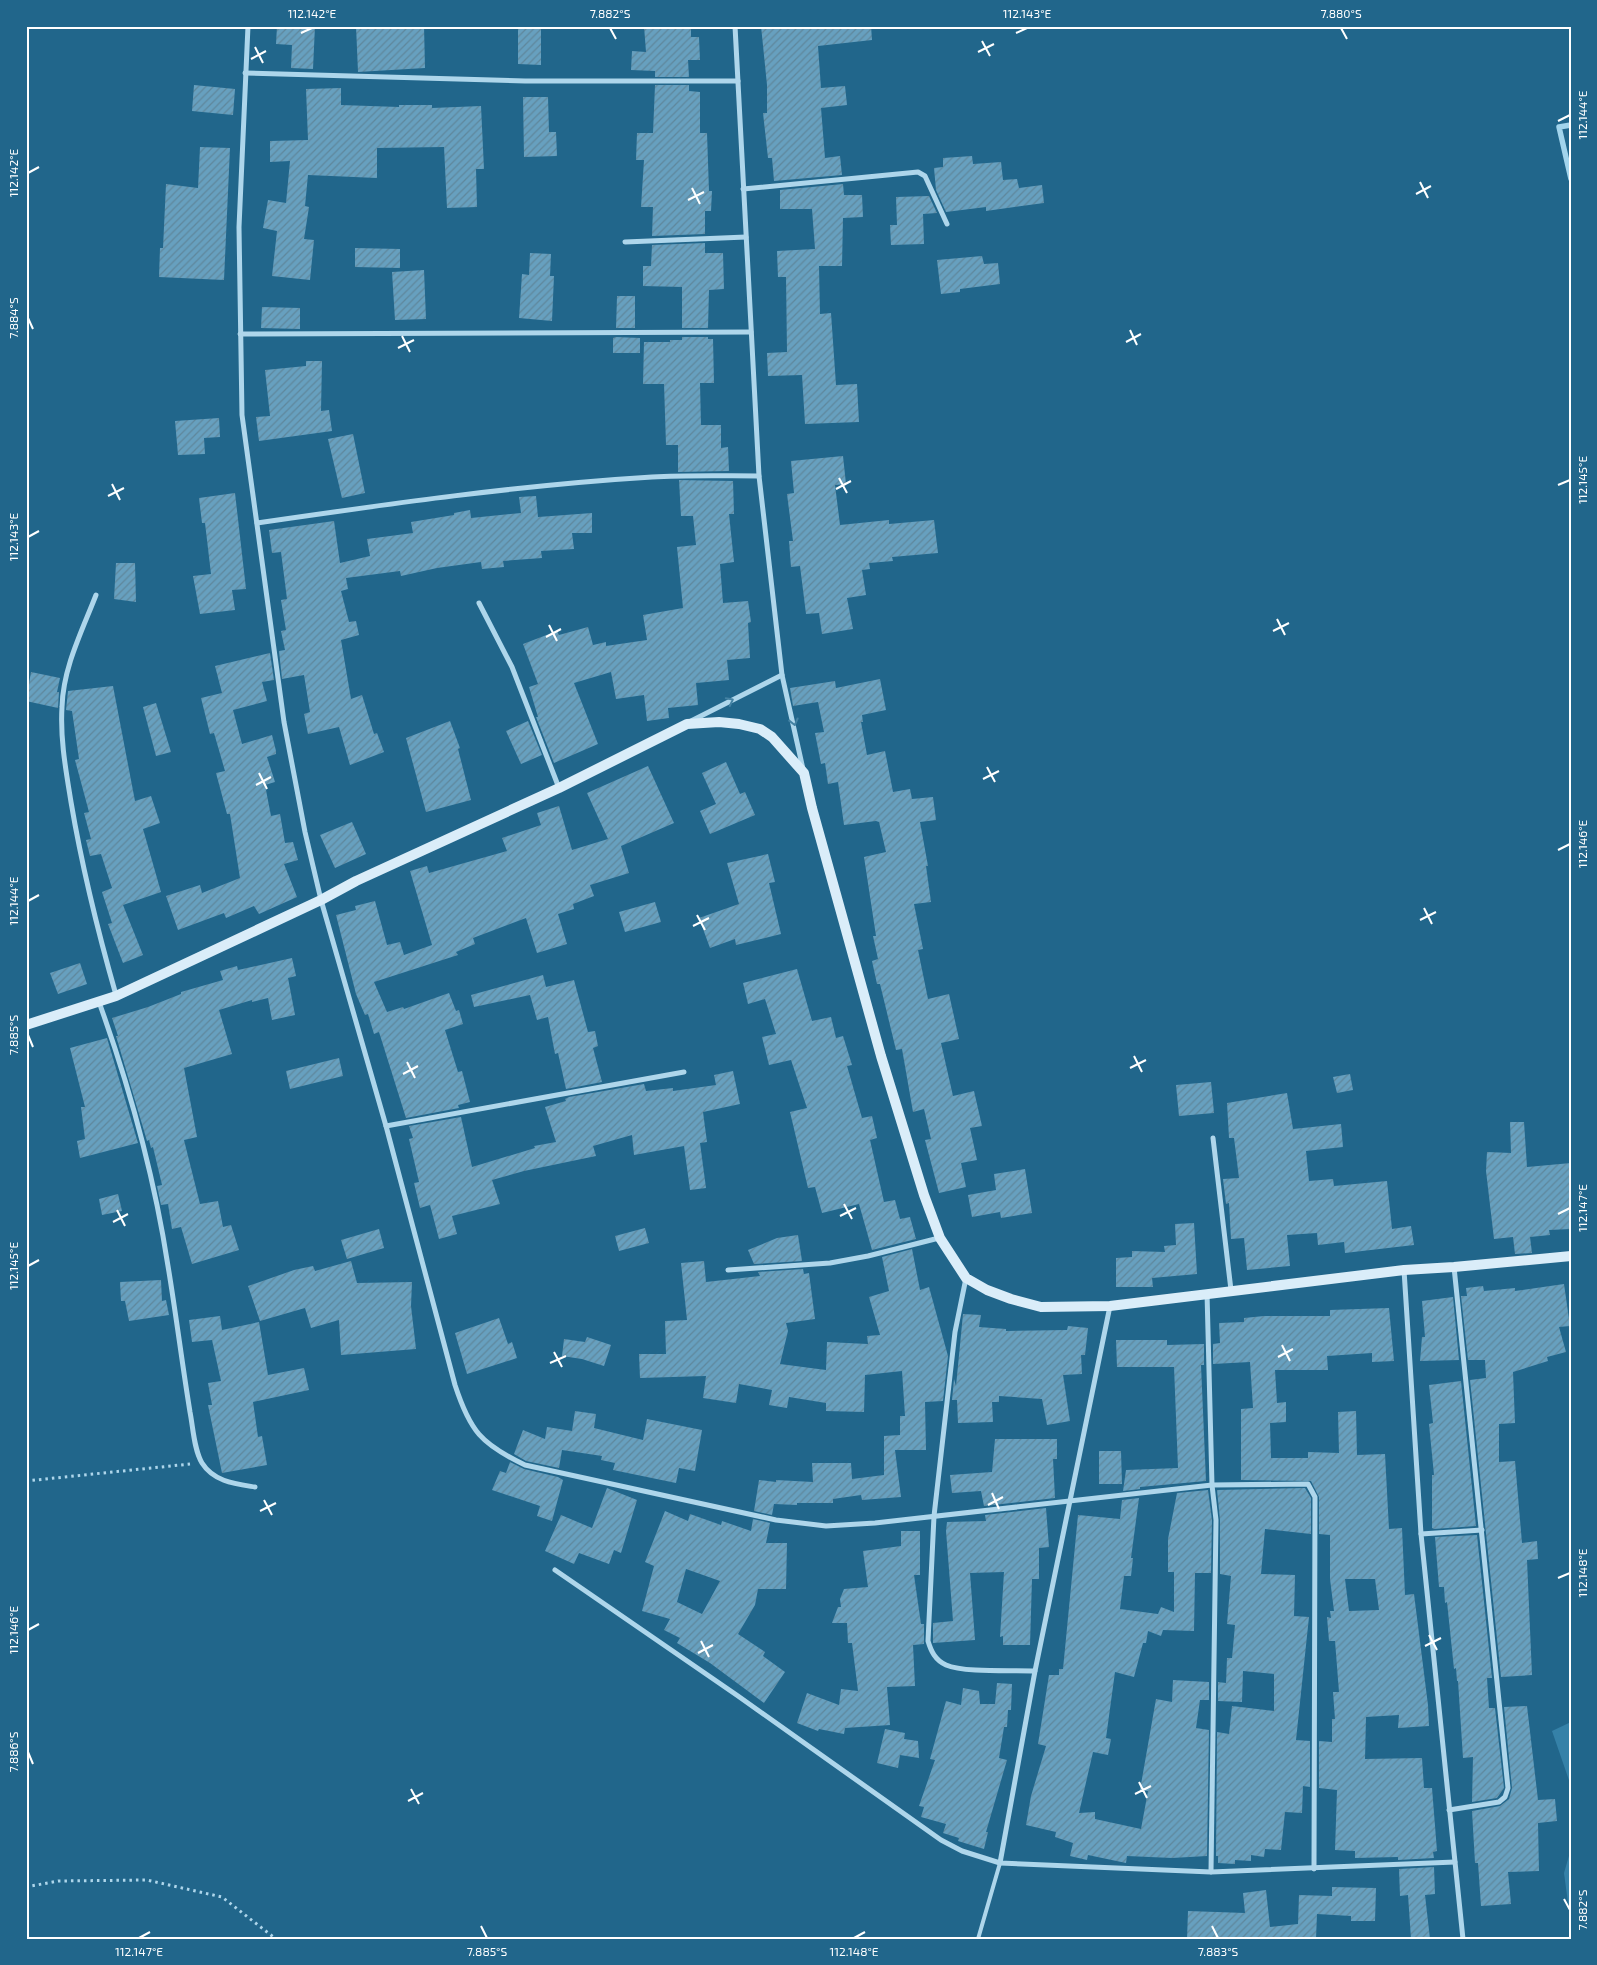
<svg xmlns="http://www.w3.org/2000/svg" width="1597" height="1965" font-family="'Exo 2',sans-serif">
<defs>
<pattern id="building-hatch" width="6" height="6" patternUnits="userSpaceOnUse" patternTransform="scale(1.25)"><rect width="6" height="6" fill="#67a0bf"/><path d="M-1 1l2-2M0 6l6-6M5 7l2-2" fill="none" stroke="#5f879c"/></pattern>
</defs>
<rect width="100%" height="100%" fill="#21668b"/>
<g fill="#3581a8">
<path d="M1571 1722V1786L1552 1731Z"/>
<path d="M1571 1849V1925L1564 1873Z"/>
</g>
<g fill="none" stroke-linecap="round" stroke-linejoin="round">
<path stroke="#a2d4ec" stroke-width="5.5" d="M1571 125 1559 127 1571 179"/>
</g>
<g fill="url(#building-hatch)" fill-rule="evenodd">
<path d="M277 26H315L313 69 291 68 292 45 276 44Z"/>
<path d="M356 26H424L425 68 358 72Z"/>
<path d="M518 26H541V65L518 64Z"/>
<path d="M644 26H691V37H699L700 60H688L689 77H655V71L631 70 632 51 646 52Z"/>
<path d="M761 26H871L872 40 818 46 821 88 845 86 847 105 821 108 825 158 840 156 842 175 774 181 772 158H768L763 113H767V85Z"/>
<path d="M194 85 235 89 233 115 192 111Z"/>
<path d="M655 85H689V91L700 92V133H707L709 191H712L711 211H705V234L652 236 653 207H641L644 160H636L637 133H653Z"/>
<path d="M341 88V105L399 107V105H432V108L481 106 484 169H476L477 207 447 208 444 147 377 148V178L308 175 305 206 309 207 304 239 314 240 310 280 272 276 277 231 263 228 268 200 286 203 290 161 270 162V141L308 140 306 89Z"/>
<path d="M523 97H548L549 132H556L557 156 524 157Z"/>
<path d="M200 147 230 148 224 280 159 277 160 248H163L166 184 198 188Z"/>
<path d="M972 156 973 164 1001 162 1003 180 1017 179 1019 188 1042 185 1044 203 986 211V207L946 212 936 190 934 168 943 167V158Z"/>
<path d="M843 184 844 195H862L863 217 843 218 842 266H819L820 314 831 313 836 385 857 384 859 422 805 424 802 375 768 376 767 353 787 352 786 277H778L777 251 815 249 812 209H780V190Z"/>
<path d="M929 196 937 213 923 214 924 244 891 245 890 225H897L896 197Z"/>
<path d="M705 243V253H723L724 289 709 290 708 328H682V287L643 286V266H651L652 245Z"/>
<path d="M355 248 400 249V268L355 267Z"/>
<path d="M530 253 551 254 550 276H554L552 321 519 318 522 274 529 275Z"/>
<path d="M982 256 984 264 998 263 1000 284 960 289V292L941 294 937 260Z"/>
<path d="M424 270 426 319 395 320 392 272Z"/>
<path d="M617 296H635V328H616Z"/>
<path d="M262 307 300 308V329L261 328Z"/>
<path d="M616 337 640 338V353H613V338Z"/>
<path d="M682 337H708V339H713L714 383H700L701 425H721V448L728 447 729 471 678 472V445H666L664 384H643L644 342H670V340H682Z"/>
<path d="M306 361H322L321 411 329 410 332 431 259 441 256 417 270 416 265 370 306 366Z"/>
<path d="M219 418 220 437 204 438 205 454 178 455 175 421Z"/>
<path d="M353 434 365 493 342 498 328 439Z"/>
<path d="M843 456 846 484 835 485 840 525 889 520V524L934 520 938 553 892 557 893 561 869 563 870 569 862 570 866 595 847 598 853 629 822 634 819 613 806 614 800 566 791 567 789 541H793L787 494 794 493 791 461Z"/>
<path d="M679 480 733 481 734 514H729L734 562 720 564 723 603 748 601 751 622 748 623 750 658 727 660 729 680 696 683 698 705 668 708 669 718 647 721 644 695 616 699 611 672 574 683 598 744 554 763 536 717H538L529 687 538 684 523 644 557 631 559 635 588 627 593 645 606 642V646L647 640 643 615 683 608 677 547 696 545 693 516H681Z"/>
<path d="M235 493 246 589 232 590 235 610 200 614 193 576 211 574 205 523H202L199 498Z"/>
<path d="M536 496 538 517 592 513V533H572L574 549 541 551 542 558 503 561 504 567 482 569 481 562 437 568 401 576 400 571 346 578 348 589 341 591 349 622 356 621 359 635 341 640 351 699 362 695 374 734 377 733 384 752 350 765 339 727 308 734 304 714 310 712 304 675 282 679 279 651 285 650 281 631 286 630 281 600 287 599 281 552 272 553 269 530 334 521 340 563 370 556 367 539 413 533 411 522 454 515V513L470 510 471 518 521 513 519 497Z"/>
<path d="M116 563H135L136 602 114 599Z"/>
<path d="M270 653 274 680 262 682 267 701 233 710 242 744 272 735 276 751V754L267 757 275 782 265 785 271 816 280 814 285 843 293 842 298 860 284 864 297 897 259 914 254 906 226 918 224 913 178 930 166 896 200 885 202 893 240 878 230 814H227L216 773 225 771 214 733 210 734 201 698 222 693 215 666Z"/>
<path d="M31 672 60 678 57 692H59L58 708 26 701Z"/>
<path d="M880 679 886 710 862 715 863 722H861L867 755 885 751 893 792 910 789 912 799 933 797 936 820 920 822 928 866H926L931 902 914 904 923 949 918 950 928 999 949 994 959 1039 941 1043 953 1096 974 1091 982 1126 970 1128 977 1160 961 1163 966 1187 939 1193 925 1140 931 1139 924 1109 913 1112 902 1049 896 1050 880 984H877L872 961 878 959 873 936H876L864 857 886 852 879 822 876 821 844 825 838 782 828 784 825 763 821 764 815 733 824 732 818 702 793 706 790 688 835 681 836 688Z"/>
<path d="M113 686 135 801 151 796 160 823 143 829 161 892 123 905 143 955 123 963 108 924 112 923 102 892 112 888 101 854 90 856 86 840 91 839 84 813 89 812 75 760 79 759 72 711 66 710 68 691Z"/>
<path d="M156 703 171 752 156 756 143 707Z"/>
<path d="M450 721 460 748 458 749 471 800 426 812 406 738Z"/>
<path d="M528 721 542 755 521 764 506 731Z"/>
<path d="M726 762 740 794 745 792 755 815 710 834 700 811 716 804 702 773Z"/>
<path d="M648 766 674 823 621 846 629 873 590 885 594 896 573 904 574 909 558 914 567 944 537 953 526 918 473 938 475 944 456 952 458 955 374 982 387 1012 403 1007 404 1009 449 993 456 1011 459 1010 463 1024 445 1030 458 1072 462 1071 470 1102 458 1105 459 1108 406 1118 379 1032 374 1034 368 1014 365 1015 356 994 336 915 356 910 355 906 375 901 387 945 400 942 404 955 432 945 410 871 427 866 429 873 507 851 502 838 541 825 537 813 559 806 572 850 608 839 587 793Z"/>
<path d="M352 822 366 854 335 868 320 835Z"/>
<path d="M768 854 775 882 769 883 781 934 736 945 735 939 710 948 699 918 739 904 727 863Z"/>
<path d="M655 902 661 922 625 932 619 912Z"/>
<path d="M292 958 296 976 288 978 295 1015 272 1020 268 998 252 1002V1000L219 1010 232 1054 184 1068 197 1137 184 1140 200 1204 218 1201 223 1227 231 1225 239 1250 192 1264 181 1227 172 1229 168 1204 161 1205 157 1186 162 1185 153 1147 151 1148 149 1140 147 1141 116 1036H118L112 1018 148 1007 181 994V992L223 980 220 971 237 966 238 970Z"/>
<path d="M80 963 87 984 58 994 50 973Z"/>
<path d="M797 969 812 1021 831 1017 836 1038 843 1036 852 1065 847 1066 862 1118 872 1116 877 1138 870 1140 884 1202 895 1200 900 1219 910 1217 916 1239 872 1250 859 1204 822 1213 815 1187 808 1188 790 1112 807 1108 791 1060 769 1065 762 1037 776 1034 765 999 748 1004 743 983Z"/>
<path d="M543 975 546 987 574 980 588 1032 595 1031 598 1046 593 1048 602 1082 566 1089 558 1053 555 1054 548 1017 537 1020 530 995 474 1007 471 995Z"/>
<path d="M107 1038 138 1143 80 1158 77 1141 85 1139 81 1107H85L70 1048Z"/>
<path d="M339 1058 343 1076 290 1089 286 1071Z"/>
<path d="M733 1071 740 1104 703 1112 707 1142 700 1143 706 1188 690 1190 684 1146 634 1155 632 1135 593 1146 596 1156 524 1171 492 1180 500 1204 452 1216 457 1234 439 1239 430 1205 420 1208 414 1183 419 1182 409 1139 413 1138 409 1126 461 1117 472 1167 535 1148 534 1146 556 1142 545 1107 566 1101 565 1099 569 1097 644 1084 646 1091 673 1088V1091L716 1085 714 1075Z"/>
<path d="M1350 1074 1353 1090 1337 1093 1333 1077Z"/>
<path d="M1211 1082 1214 1113 1179 1116 1176 1085Z"/>
<path d="M1287 1093 1293 1129 1341 1124 1343 1147 1306 1151 1309 1181 1333 1179 1334 1186 1387 1181 1392 1229 1411 1226 1414 1245 1345 1253 1344 1242 1318 1245 1317 1233 1287 1235 1290 1266 1247 1270 1244 1238 1231 1239 1229 1203 1226 1204 1223 1179 1239 1178 1234 1138H1229L1227 1103Z"/>
<path d="M1510 1122H1524L1527 1167 1571 1163V1229L1549 1230 1550 1235 1530 1237 1532 1253 1515 1254 1513 1237 1494 1239 1486 1171 1487 1152 1511 1153Z"/>
<path d="M1025 1169 1032 1213 1001 1218 1000 1212 972 1217 968 1195 996 1190 994 1174Z"/>
<path d="M118 1194 122 1211 102 1215 99 1199Z"/>
<path d="M1194 1223 1197 1274 1152 1278 1153 1287H1116V1258L1132 1257V1251L1165 1252 1164 1246 1176 1245 1175 1224Z"/>
<path d="M645 1228 649 1243 619 1251 615 1236Z"/>
<path d="M379 1229 384 1248 347 1259 341 1240Z"/>
<path d="M798 1235 802 1261 754 1264 748 1250 777 1238Z"/>
<path d="M912 1249 920 1290 929 1287 948 1356 943 1401 925 1402 926 1450H895L901 1497 862 1500 861 1495 833 1499V1503H797V1505L774 1504 772 1515 754 1511 759 1480 776 1482V1480L813 1482 812 1463H851L852 1479 884 1475V1436L900 1435V1416H905L902 1371 865 1375 864 1412 826 1411V1403L789 1397 787 1408 769 1405 772 1390 739 1384 736 1403 703 1398 706 1376 640 1378 639 1354H666L665 1321 687 1320 681 1263 704 1261 706 1282 760 1276 758 1272 803 1269 804 1274 809 1273 815 1319 786 1323 788 1331 780 1364 826 1370 827 1342 868 1344 867 1336 880 1335 869 1297 889 1291 882 1257Z"/>
<path d="M351 1261 357 1283 412 1282 411 1306 416 1349 341 1355 339 1320 311 1328 305 1308 260 1321 248 1286 294 1270 313 1266 315 1271Z"/>
<path d="M161 1280 162 1301 166 1300 169 1315 129 1321 125 1301H121L120 1282Z"/>
<path d="M1564 1284 1570 1326 1559 1327 1566 1352 1547 1357 1548 1361 1513 1372 1515 1423 1499 1424V1462L1515 1461 1522 1543 1537 1541 1538 1559 1527 1560 1532 1675 1501 1677 1470 1380 1486 1378 1485 1360H1468L1461 1296H1467L1466 1288 1483 1286 1484 1291 1515 1288V1291Z"/>
<path d="M1453 1297 1459 1360 1420 1361 1422 1337H1425L1422 1301Z"/>
<path d="M1389 1308 1394 1361 1372 1362V1353L1327 1356 1328 1370H1275L1277 1403 1286 1402V1422L1270 1423 1271 1458H1308V1452L1339 1453 1338 1412 1356 1411 1357 1455 1385 1454 1389 1529 1402 1528 1405 1595 1414 1594 1428 1705 1429 1726 1398 1728 1399 1715 1366 1717 1365 1759 1422 1758 1424 1788H1432L1437 1851 1433 1852 1434 1858 1398 1860V1857L1355 1858V1851L1335 1850 1337 1790 1319 1788V1741L1332 1742V1719H1335L1333 1692H1339L1335 1641H1329L1327 1617 1331 1618 1330 1611H1334L1330 1579V1535L1319 1534V1497L1311 1481 1241 1480V1409L1253 1408 1250 1362 1213 1364V1344L1220 1343 1219 1323 1244 1322V1318L1264 1316H1330V1310ZM1345 1579H1375L1379 1610 1349 1611Z"/>
<path d="M963 1314 981 1315 979 1327 1006 1329V1331L1067 1330 1068 1326 1088 1328 1085 1355H1081L1082 1374 1063 1375 1070 1421 1047 1425 1042 1399 999 1396V1402H992L993 1422 958 1423 957 1400H952L954 1379 956 1386Z"/>
<path d="M220 1316 222 1330 259 1322 268 1375 304 1368 309 1390 253 1402 258 1437 262 1436 267 1465 222 1473 208 1405H212L208 1383 221 1381 212 1340 192 1342 189 1320Z"/>
<path d="M499 1318 508 1344 512 1342 517 1358 467 1374 455 1333Z"/>
<path d="M587 1337 611 1345 604 1366 582 1359 562 1356 564 1339 585 1342Z"/>
<path d="M1116 1340H1167V1345L1204 1344V1365H1201L1206 1481 1140 1487V1489L1123 1491 1126 1470 1178 1468 1174 1367H1117Z"/>
<path d="M1461 1381 1476 1526 1434 1529 1432 1528V1475H1434L1429 1424 1433 1423 1429 1385Z"/>
<path d="M575 1411 596 1414 594 1428 643 1440 647 1419 702 1430 695 1471 679 1468 676 1483 613 1470 615 1463 601 1460 602 1456 562 1450 559 1468 526 1461 514 1454 523 1430 545 1439 547 1427 572 1431Z"/>
<path d="M995 1439H1057V1459H1053L1055 1498 984 1506 981 1491 952 1493 950 1475 992 1472Z"/>
<path d="M1099 1451H1121L1122 1484H1099Z"/>
<path d="M510 1462 524 1469 558 1477 563 1480 552 1521 537 1516 540 1506 492 1490 500 1471 506 1473Z"/>
<path d="M607 1488 637 1500 621 1553 614 1550 609 1564 579 1553 574 1564 545 1551 561 1515 592 1528Z"/>
<path d="M1305 1488 1311 1498V1534L1265 1529 1261 1574 1295 1575 1294 1616 1309 1617 1296 1740 1310 1741V1787L1303 1786 1302 1813 1285 1812 1281 1850 1265 1849 1264 1857 1251 1855V1861L1235 1860V1864L1218 1863V1856H1216L1217 1732 1229 1734 1232 1706 1274 1711V1674L1243 1671 1242 1702 1218 1701V1682L1226 1683 1227 1658H1232L1235 1625 1227 1624 1231 1576 1220 1574V1520L1217 1490Z"/>
<path d="M1208 1490 1212 1520 1211 1573H1195L1194 1631 1163 1630 1161 1636 1148 1631 1146 1643H1143L1134 1677 1115 1672 1106 1738 1111 1739 1108 1755 1093 1752 1079 1813 1095 1812V1819L1141 1829 1148 1791 1140 1790 1156 1699 1172 1702 1173 1680 1209 1682V1700H1200L1196 1728 1209 1730 1207 1856 1172 1858 1127 1856 1126 1863 1088 1855 1087 1860 1070 1856 1073 1843 1055 1837 1056 1832 1026 1825 1031 1796 1046 1746 1038 1744 1049 1675H1059V1669H1063L1078 1515 1120 1519 1122 1500 1139 1498 1131 1558H1133L1131 1576H1124L1120 1609 1158 1614 1161 1607 1174 1612V1572H1168V1539L1177 1493Z"/>
<path d="M1046 1508 1049 1547 1039 1548V1579H1032L1030 1645H1003V1636L1000 1637 1004 1572 970 1573 975 1640 933 1643V1623L953 1621 946 1531 947 1522 986 1521 985 1515Z"/>
<path d="M665 1511 688 1521 690 1514 721 1525 722 1521 751 1531 753 1519 770 1523 766 1543H787L786 1589H758L755 1605 738 1634 765 1652 763 1656 785 1672 764 1703 710 1663 677 1643 680 1638 664 1630 670 1619 642 1611 654 1566 645 1562ZM686 1569 720 1581 702 1614 677 1602Z"/>
<path d="M901 1531H920V1575H914L921 1624H924V1644L913 1645 915 1686 887 1687 890 1725 845 1728 844 1734 819 1729 818 1731 797 1723 807 1693 839 1705 841 1689 858 1691 852 1643H848L847 1623H832L838 1607H841L840 1599 844 1589 868 1587 863 1551 901 1546Z"/>
<path d="M1477 1535 1492 1678H1487L1489 1708H1495L1504 1788 1497 1798 1472 1802 1473 1757 1463 1758 1458 1681H1457L1456 1668 1454 1669 1447 1602 1445 1603 1444 1587H1439L1435 1537Z"/>
<path d="M997 1683 1012 1684 1011 1710H1008L1007 1727H1004L999 1758 1007 1760 986 1832H988L984 1849 958 1841 959 1838 943 1833 946 1824 921 1817 924 1807 919 1806 935 1760 930 1759 946 1701 961 1705 963 1688 979 1691 980 1704H995Z"/>
<path d="M1527 1706 1538 1800 1555 1799 1557 1821 1538 1823 1539 1871 1508 1872 1511 1904 1481 1906 1478 1863H1475L1472 1811 1500 1806 1509 1799 1512 1788 1504 1707Z"/>
<path d="M885 1729 905 1733 904 1739 918 1741 919 1758 900 1755 898 1768 877 1763Z"/>
<path d="M1434 1867 1435 1894 1425 1895 1430 1939H1411L1408 1895 1400 1896 1399 1869Z"/>
<path d="M1332 1887 1376 1888 1375 1921H1351V1916L1317 1914 1316 1939H1187L1188 1911 1245 1913 1243 1893 1266 1890 1270 1927 1298 1924 1299 1895 1332 1896Z"/>
</g>
<g fill="none" stroke-linecap="round" stroke-linejoin="round">
<g stroke="#aed6eb" stroke-width="3" stroke-dasharray="2.5 4" stroke-linecap="butt">
<path d="M26 1481 190 1464"/>
<path d="M26 1887 58 1881 147 1880 222 1897 276 1939"/>
</g>
<path stroke="#aed6eb" stroke-width="4" d="M978 1939 1000 1863"/>
<g stroke="#aed6eb" stroke-width="5">
<path d="M248 26 239 227 242 415 284 722 305 832 321 900 386 1126 455 1385C470 1431 481 1444 525 1465L776 1520 826 1526 875 1523 1212 1485 1308 1484 1315 1497 1314 1869"/>
<path d="M735 26 759 476 782 675 803 769"/>
<path d="M245 73 525 81H738"/>
<path d="M743 189 918 172 925 176 947 224"/>
<path d="M625 242 746 237"/>
<path d="M240 334 751 332"/>
<path d="M257 523C388 504 520 485 652 477 688 475 723 476 759 476"/>
<path d="M96 595C82 631 63 668 62 707 60 739 66 771 71 802 82 867 98 932 116 995"/>
<path d="M479 603 512 667 559 788"/>
<path d="M691 721 782 675"/>
<path d="M99 1002C130 1088 154 1175 168 1266 176 1314 182 1363 190 1412 193 1427 194 1450 202 1463 214 1482 236 1484 255 1487"/>
<path d="M386 1126 684 1072"/>
<path d="M1213 1138 1231 1290"/>
<path d="M728 1270 830 1263 868 1256 939 1238"/>
<path d="M1404 1270 1421 1534 1463 1939"/>
<path d="M966 1278 955 1332 934 1516 928 1641C931 1651 935 1660 946 1665 964 1673 1013 1670 1035 1671"/>
<path d="M1207 1293 1212 1485 1216 1520 1211 1872"/>
<path d="M1421 1534 1482 1530"/>
<path d="M555 1570 738 1696 941 1840 962 1851 1000 1863 1211 1872 1455 1862"/>
<path d="M1449 1810 1499 1802 1505 1797 1508 1788 1454 1267"/>
<path d="M1000 1863 1035 1671 1110 1306"/>
</g>
<path stroke="#daedf9" stroke-width="10" d="M26 1025 116 996 321 900 356 881 559 788 687 724 719 722 739 724 760 729 772 737 804 773 812 808 881 1056 924 1195 940 1238 966 1278 987 1290 1011 1299 1041 1307 1110 1306 1404 1270 1454 1267 1571 1256"/>
</g>
<defs><path id="oneway-chevron" d="M-2-3.5L2.5 0L-2 3.5" fill="none" stroke-width="1.6" stroke-linecap="round" stroke-linejoin="round" transform="scale(1.25)"/></defs>
<g stroke="#4482a3">
<use href="#oneway-chevron" transform="translate(730 701) rotate(-27)"/>
<use href="#oneway-chevron" transform="translate(794 722) rotate(76)"/>
</g>
<path fill="none" stroke="#fff" stroke-width="2" d="M610 28 616 39M1341 28 1347 39M301 33 312 28M1016 33 1027 28M982 41 990 56M255 47 263 63M978 52 994 44M251 59 266 51M1558 121 1570 115M28 173 39 167M1420 182 1428 198M692 188 700 204M1416 194 1431 186M688 200 704 192M28 318 33 329M1130 330 1137 345M402 336 410 352M1126 342 1141 334M398 348 414 340M839 478 847 493M112 484 120 500M1558 485 1570 480M836 489 851 481M108 496 124 488M28 537 39 531M1277 619 1285 635M549 625 557 641M1273 631 1289 623M546 637 561 629M987 767 995 782M259 773 267 789M983 779 999 771M256 785 271 777M1558 850 1570 844M28 901 39 895M1424 908 1432 924M697 915 705 930M1420 920 1436 912M693 926 709 918M28 1035 33 1047M1134 1056 1142 1072M407 1062 415 1078M1130 1068 1146 1060M403 1074 418 1066M844 1204 852 1219M117 1210 125 1226M1558 1214 1570 1208M840 1216 856 1208M113 1222 128 1214M28 1266 39 1260M1282 1345 1290 1361M554 1352 562 1367M1278 1357 1293 1349M550 1363 566 1356M992 1493 999 1509M264 1500 272 1515M988 1505 1003 1497M260 1511 276 1503M1558 1578 1570 1573M28 1630 39 1624M1429 1635 1437 1650M701 1641 709 1657M1425 1646 1441 1638M698 1653 713 1645M28 1752 33 1764M1139 1782 1147 1798M411 1789 419 1804M1135 1794 1151 1786M408 1801 423 1793M1564 1899 1570 1910M481 1926 487 1938M1212 1926 1218 1938M139 1938 150 1932M854 1938 865 1932"/>
<rect width="1597" height="1965" fill="none" stroke="#21668b" stroke-width="55"/>
<rect x="28" y="28" width="1542" height="1910" fill="none" stroke="#fff" stroke-width="2"/>
<g font-size="12" text-anchor="middle" fill="#fff">
<text x="312" y="18">112.142°E</text>
<text x="610" y="18">7.882°S</text>
<text x="1027" y="18">112.143°E</text>
<text x="1341" y="18">7.880°S</text>
<text transform="translate(1583 115) rotate(-90)" y="4">112.144°E</text>
<text transform="translate(14 173) rotate(-90)" y="4">112.142°E</text>
<text transform="translate(14 318) rotate(-90)" y="4">7.884°S</text>
<text transform="translate(1583 480) rotate(-90)" y="4">112.145°E</text>
<text transform="translate(14 537) rotate(-90)" y="4">112.143°E</text>
<text transform="translate(1583 844) rotate(-90)" y="4">112.146°E</text>
<text transform="translate(14 901) rotate(-90)" y="4">112.144°E</text>
<text transform="translate(14 1035) rotate(-90)" y="4">7.885°S</text>
<text transform="translate(1583 1208) rotate(-90)" y="4">112.147°E</text>
<text transform="translate(14 1266) rotate(-90)" y="4">112.145°E</text>
<text transform="translate(1583 1573) rotate(-90)" y="4">112.148°E</text>
<text transform="translate(14 1630) rotate(-90)" y="4">112.146°E</text>
<text transform="translate(14 1752) rotate(-90)" y="4">7.886°S</text>
<text transform="translate(1583 1910) rotate(-90)" y="4">7.882°S</text>
<text x="139" y="1956">112.147°E</text>
<text x="487" y="1956">7.885°S</text>
<text x="854" y="1956">112.148°E</text>
<text x="1218" y="1956">7.883°S</text>
</g>
</svg>
